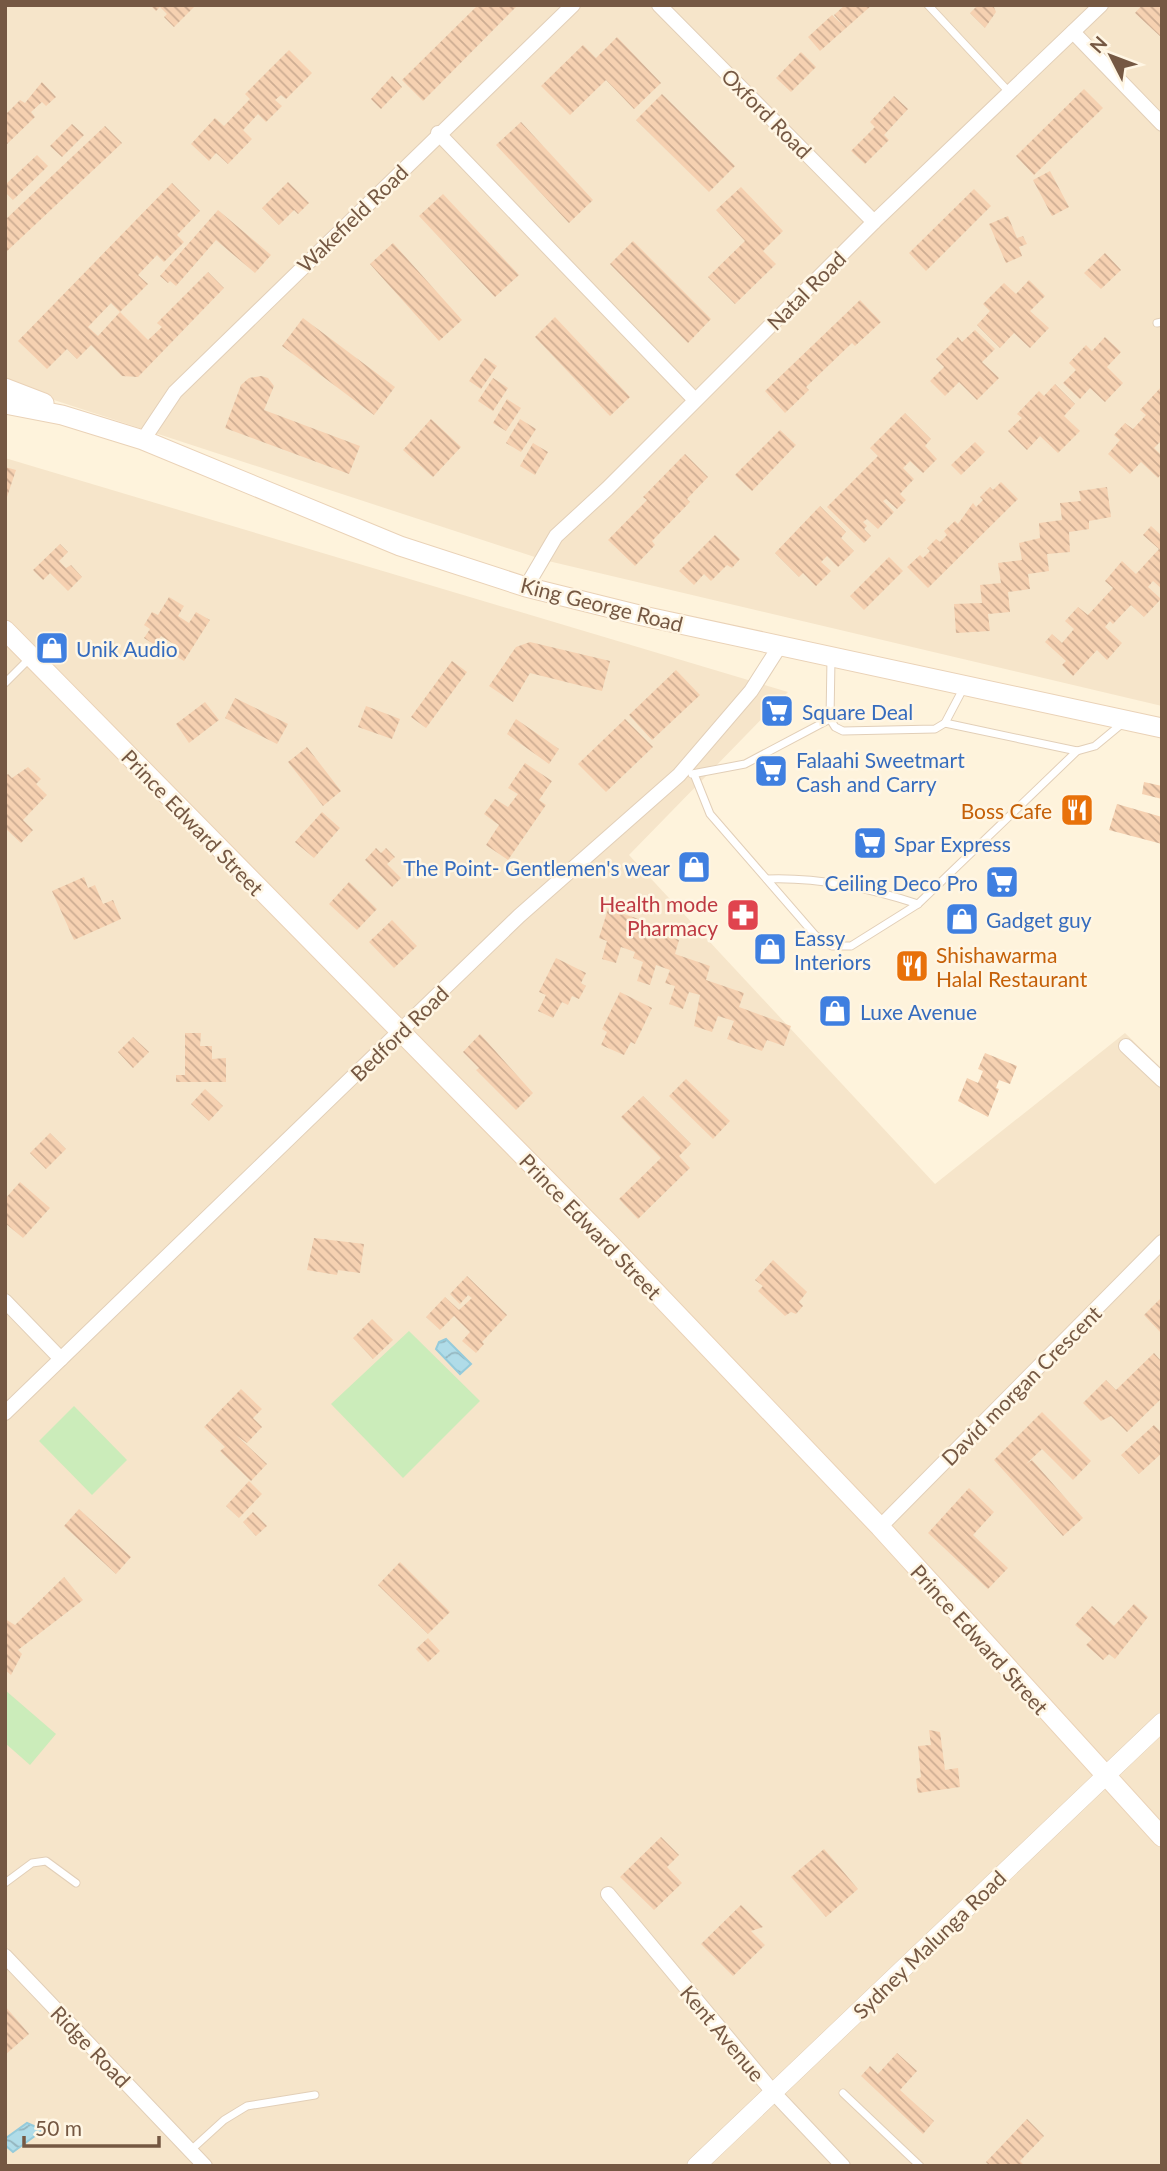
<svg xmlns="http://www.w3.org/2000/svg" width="1167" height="2171" font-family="Lato,sans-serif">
<defs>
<pattern id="water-waves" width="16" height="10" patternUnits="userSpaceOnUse" patternTransform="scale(1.75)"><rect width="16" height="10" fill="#b0dce8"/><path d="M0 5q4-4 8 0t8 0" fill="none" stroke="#94b5be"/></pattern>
<pattern id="building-back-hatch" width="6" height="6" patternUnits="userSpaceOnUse" patternTransform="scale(1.75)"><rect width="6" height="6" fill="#f6d1b1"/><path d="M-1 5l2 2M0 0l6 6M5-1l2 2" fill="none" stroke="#ccac92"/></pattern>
</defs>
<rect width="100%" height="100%" fill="#fef3dc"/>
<g fill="#f6e5ca">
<path d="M5 5H1162V706L544 560 5 384Z"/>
<path d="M5 458 788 692 629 855 935 1184 1125 1033 1162 1069V2166H5Z"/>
</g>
<g fill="#cbecba">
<path d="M409 1331 480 1401 403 1478 331 1404Z"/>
<path d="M74 1406 127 1460 92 1495 39 1441Z"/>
<path d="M5 1690 56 1734 30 1765 5 1743Z"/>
</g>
<g fill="url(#water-waves)" stroke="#95cbdb" stroke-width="2">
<path d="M446 1339 471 1364 460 1374 436 1349 439 1342Z"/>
<path d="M27 2123 43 2130 13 2152 5 2145 6 2138Z"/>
</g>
<g fill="url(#building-back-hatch)">
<path d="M150 5H193L194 7 174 27 164 17 167 14 160 7 156 11Z"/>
<path d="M478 5H518L423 101 402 80Z"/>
<path d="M845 5H872L846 28 834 15Z"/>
<path d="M978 5H993L996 12 985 28 970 13Z"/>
<path d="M1142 5H1162V38L1135 13Z"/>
<path d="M832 15 846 28 820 51 808 37Z"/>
<path d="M617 37 661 83 634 109 606 80 570 115 541 86 583 45 596 58Z"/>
<path d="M289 50 312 73 286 99 281 95 275 100 282 106 266 122 258 114 243 130 252 139 228 164 216 153 209 161 191 144 215 118 224 126 250 99 245 94Z"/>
<path d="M801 52 816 67 791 92 776 78Z"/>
<path d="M392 76 402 87 381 109 371 99Z"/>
<path d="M42 82 56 97 46 106 42 102 31 112 35 117 5 146V115L20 100 25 103Z"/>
<path d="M1084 89 1103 108 1034 175 1016 156Z"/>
<path d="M662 94 735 166 709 192 636 120Z"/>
<path d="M894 96 908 109 884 135 889 140 865 164 851 151 875 127 870 122Z"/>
<path d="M521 122 593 200 569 223 496 145Z"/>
<path d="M72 124 84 135 62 157 50 146Z"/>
<path d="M105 126 122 143 5 253V220Z"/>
<path d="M37 155 48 166 13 200 5 192V185Z"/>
<path d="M1050 171 1069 207 1052 216 1033 180Z"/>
<path d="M288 182 309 203 298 214 294 210 279 225 262 208Z"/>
<path d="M172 183 200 211 177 235 184 242 164 262 157 255 138 275 148 284 120 312 111 303 88 327 98 336 120 312 148 340 162 327 157 323 208 272 224 288 138 377 122 376 91 345 77 359 67 349 47 369 18 341Z"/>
<path d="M741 187 783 231 763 251 776 264 735 304 708 277 745 241 716 210Z"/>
<path d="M974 189 991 206 926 271 909 253Z"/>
<path d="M443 194 519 275 495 297 419 216Z"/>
<path d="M218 210 271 255 255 273 216 240 176 286 170 281 168 283 160 276Z"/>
<path d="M1008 216 1017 238 1023 236 1027 244 1019 247 1022 256 1006 263 989 224Z"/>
<path d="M633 241 711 319 688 343 610 264Z"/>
<path d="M393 243 462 320 439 341 370 264Z"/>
<path d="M1105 253 1121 270 1101 289 1084 273Z"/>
<path d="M1029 280 1045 296 1030 311 1049 328 1030 348 1014 333 1000 348 977 325 990 311 983 304 1004 283 1016 294Z"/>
<path d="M860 300 881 322 855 346 852 343 806 387 809 390 785 413 765 391Z"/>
<path d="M555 317 630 397 610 416 535 337Z"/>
<path d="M303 318 395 387 374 415 282 346Z"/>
<path d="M975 330 995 349 982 362 999 378 977 400 959 382 945 396 930 381 944 367 936 359 958 337 962 342Z"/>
<path d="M1105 337 1121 352 1107 367 1123 383 1105 402 1090 388 1080 399 1063 383 1076 370 1069 363 1086 345 1092 351Z"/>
<path d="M485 358 497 366 481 389 469 381Z"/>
<path d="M261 376 268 378 274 386 264 410 360 446 349 474 225 428 241 385 249 378Z"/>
<path d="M493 378 508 388 493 411 478 401Z"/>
<path d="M1055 384 1075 404 1064 416 1080 431 1058 453 1040 436 1027 450 1008 431 1022 418 1017 414 1039 391 1044 396Z"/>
<path d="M1162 386V440L1154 448 1162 456V473L1158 478 1141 462 1130 474 1108 454 1120 440 1114 435 1125 423 1133 429 1146 415 1140 410Z"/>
<path d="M507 399 521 408 506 431 493 423Z"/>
<path d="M905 413 931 439 925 446 937 459 923 473 910 461 903 468 914 479 900 494 906 500 897 509 886 499 883 501 894 512 878 529 867 519 863 522 867 526 864 529 871 536 864 543 827 507 878 456 870 448Z"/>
<path d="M431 419 461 447 433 477 403 450Z"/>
<path d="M520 419 536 429 521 452 506 443Z"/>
<path d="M780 430 796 445 752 491 735 475Z"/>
<path d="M975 442 985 452 961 475 951 465Z"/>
<path d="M533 443 548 452 535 475 520 466Z"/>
<path d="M685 454 708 477 687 499 690 502 652 541 655 545 635 566 608 540 647 500 643 497Z"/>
<path d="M5 467 16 470 6 500H5Z"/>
<path d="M1001 482 1018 499 928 588 907 567 920 555 923 558 930 551 927 548 936 539 940 542 947 535 944 531 955 521 958 524 973 503 976 507 983 500 980 497 990 487 993 490Z"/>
<path d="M1107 487 1111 517 1089 521V529L1069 532 1070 552 1047 554 1049 571 1028 574 1030 589 1008 592 1010 612 988 614 990 631 956 633 954 604 982 603 980 585 1001 583 998 563 1022 560 1019 543 1040 538 1039 523 1062 520 1060 503 1081 501 1079 491Z"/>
<path d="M820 506 846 532 841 538 854 551 838 567 827 556 821 562 831 571 816 586 803 573 799 577 775 553Z"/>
<path d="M1151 526 1162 536V589L1153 581 1148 587 1161 599 1144 617 1131 605 1113 624 1110 621 1105 627 1122 643 1107 660 1097 650 1073 676 1062 665 1066 661 1045 642 1052 634 1062 643 1074 629 1065 621 1078 607 1088 615 1113 588 1105 581 1122 561 1136 574 1159 549 1143 535Z"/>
<path d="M715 535 740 559 732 568 727 565 711 581 704 574 694 585 679 571Z"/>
<path d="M60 544 68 552 59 561 66 568 71 565 82 577 68 591 50 573 43 580 33 570Z"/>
<path d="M889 557 903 571 864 610 850 596Z"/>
<path d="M169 597 184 606 178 616 189 623 196 612 210 620 184 661 172 654 177 646 161 636 155 645 144 638 150 629 144 625 152 612 158 615Z"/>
<path d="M530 642 610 661 602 691 530 673 513 702 489 686 516 647Z"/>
<path d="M452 661 467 672 426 728 411 717Z"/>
<path d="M676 670 700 695 652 740 629 715Z"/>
<path d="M235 698 288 724 277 744 225 718Z"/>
<path d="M205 702 219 720 189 743 176 724Z"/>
<path d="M366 706 400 719 392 739 358 727Z"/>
<path d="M516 719 559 749 549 764 507 734Z"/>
<path d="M625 719 653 747 606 792 578 764Z"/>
<path d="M307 747 341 791 323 806 288 762Z"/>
<path d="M525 763 552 781 539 800 546 805 508 860 486 845 499 825 484 814 495 799 508 807 518 794 508 788Z"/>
<path d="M28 767 41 779 36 784 47 795 23 820 33 830 21 843 5 828V777L8 774 12 778Z"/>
<path d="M1144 782 1162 786V799L1142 794Z"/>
<path d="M1117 804 1162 817V844L1109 830Z"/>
<path d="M322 812 340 828 314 858 295 842Z"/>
<path d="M376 848 381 853 386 848 395 857 387 864 401 878 392 887 365 860Z"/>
<path d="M84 877 88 888 95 885 103 904 113 900 121 919 74 940 52 891Z"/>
<path d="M349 882 377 909 357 930 329 904Z"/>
<path d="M608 909 645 921 642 928 679 940 675 954 710 966 706 980 744 993 739 1007 791 1026 784 1046 767 1040 762 1051 727 1039 734 1021 718 1016 712 1032 694 1026 700 995 689 992 683 1009 669 1004 675 986 665 983 670 970 656 965 650 985 637 981 643 962 633 958 635 952 621 947 616 963 602 959 607 941 599 938Z"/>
<path d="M392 920 417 946 394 968 369 942Z"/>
<path d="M556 958 586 973 581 983 586 986 579 999 572 996 568 1005 562 1002 553 1018 538 1011 546 995 539 992Z"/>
<path d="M620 992 652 1008 635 1044 631 1042 624 1055 601 1045 607 1032 602 1029Z"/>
<path d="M185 1033H201L200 1046H212V1059L226 1058V1082H176V1075H185Z"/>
<path d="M480 1034 533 1093 516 1110 476 1070 479 1068 463 1052Z"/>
<path d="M133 1037 149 1052 133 1068 118 1052Z"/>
<path d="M985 1053 1017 1066 1010 1084 999 1080 996 1088 999 1089 988 1117 958 1101 967 1078 978 1083 983 1071 978 1069Z"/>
<path d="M686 1079 730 1121 713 1139 669 1096Z"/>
<path d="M205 1089 223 1106 209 1121 191 1104Z"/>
<path d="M643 1096 691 1144 679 1156 690 1168 638 1219 619 1199 661 1158 621 1117Z"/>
<path d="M50 1133 66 1149 46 1169 30 1153Z"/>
<path d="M20 1182 50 1208 23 1238 5 1223V1199Z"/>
<path d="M314 1238 364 1244 360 1273 338 1270 337 1275 307 1270Z"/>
<path d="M773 1260 807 1292 799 1302 803 1306 796 1314 791 1312 785 1316 758 1291 763 1286 755 1280Z"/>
<path d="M467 1276 507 1315 482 1342 484 1344 476 1353 462 1341 470 1332 454 1316 440 1330 426 1317 445 1297 459 1310 472 1298 468 1295 460 1304 450 1294Z"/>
<path d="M1162 1297V1334L1144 1315Z"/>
<path d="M372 1319 393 1340 373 1359 353 1338Z"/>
<path d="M1154 1353 1162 1362V1398L1127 1432 1111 1416 1101 1421 1083 1403 1106 1380 1116 1390Z"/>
<path d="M241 1389 262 1409 253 1418 262 1427 247 1443 236 1435 267 1464 251 1481 220 1451 225 1447 204 1427Z"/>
<path d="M1042 1412 1091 1461 1073 1480 1042 1449 1026 1464 1032 1460 1083 1518 1063 1536 994 1460Z"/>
<path d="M1154 1425 1162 1433V1453L1139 1474 1121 1455Z"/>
<path d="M249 1481 262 1494 239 1518 226 1506Z"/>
<path d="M969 1488 994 1512 973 1535 1008 1568 988 1589 928 1533Z"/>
<path d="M79 1509 131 1557 116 1574 64 1526Z"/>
<path d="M253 1512 267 1526 256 1536 243 1522Z"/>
<path d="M400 1562 450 1612 428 1634 378 1585Z"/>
<path d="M64 1577 83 1600 18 1650 22 1654 11 1675 5 1670V1619L15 1625Z"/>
<path d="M1134 1604 1148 1617 1115 1659 1109 1654 1103 1660 1086 1645 1092 1639 1075 1625 1092 1606 1114 1626Z"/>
<path d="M428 1638 440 1651 428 1662 416 1649Z"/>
<path d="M929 1730 940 1732 945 1770 958 1768 960 1787 918 1793 916 1779 921 1777 918 1746 931 1745Z"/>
<path d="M661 1837 679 1855 667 1867 682 1883 654 1910 620 1877Z"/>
<path d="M824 1849 858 1889 826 1917 791 1877Z"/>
<path d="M741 1905 763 1927 751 1931 765 1945 733 1976 701 1944Z"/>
<path d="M5 2006 29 2034 5 2055Z"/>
<path d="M897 2053 917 2071 900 2090 934 2121 923 2134 861 2076 870 2066 878 2074Z"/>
<path d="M1027 2119 1044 2136 1020 2161 1025 2166H990L986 2162Z"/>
</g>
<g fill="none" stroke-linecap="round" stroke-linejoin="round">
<defs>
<g id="service">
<path d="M928 5 1010 93"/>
<path d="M1157 323 1162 322"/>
<path d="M831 659 830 719 835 727 843 731 935 729 945 723 964 687"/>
<path d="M5 683 29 659"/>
<path d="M945 723 1077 751 1095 746 1124 722"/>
<path d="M692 774 745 764 830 719"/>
<path d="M694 774 710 814 815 935 832 946H851L918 904 1077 751"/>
<path d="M767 879C818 877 869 888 918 904"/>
<path d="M5 1883 32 1863 46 1861 76 1883"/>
<path d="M843 2093 920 2166"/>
<path d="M191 2150 224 2120 247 2106 315 2095"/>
</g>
<g id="minor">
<path d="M659 5 874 222"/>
<path d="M1073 32 1162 124"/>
<path d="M438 133 695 400"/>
<path d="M143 440 175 392 573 5"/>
<path d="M526 587 556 536 607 489 874 222 1101 5"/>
<path d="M1126 1046 1162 1080"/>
<path d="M5 1301 61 1359"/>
<path d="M5 1413 519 916 679 775 751 691 781 644"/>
<path d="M880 1527 1162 1242"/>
<path d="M608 1894 773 2092 843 2166"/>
<path d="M5 1956 205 2166"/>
</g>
<path id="tertiary" d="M696 2166 1162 1722"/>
<g id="secondary">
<path d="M5 388 44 403"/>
<path d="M5 404 62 415 143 440 400 546 526 587 643 616 1162 728"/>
<path d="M5 630 608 1242 880 1527 1162 1837"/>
</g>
</defs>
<use href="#service" stroke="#e2cfb8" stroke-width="9"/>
<use href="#minor" stroke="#e2cfb8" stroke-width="16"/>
<use href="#tertiary" stroke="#e2cfb8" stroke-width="19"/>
<use href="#secondary" stroke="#ead2b7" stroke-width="21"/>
<use href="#service" stroke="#fff" stroke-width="7"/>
<use href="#minor" stroke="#fff" stroke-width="14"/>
<use href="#tertiary" stroke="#fff" stroke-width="18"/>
<use href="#secondary" stroke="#fff" stroke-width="19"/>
</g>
<defs>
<symbol id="shop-square" viewBox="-11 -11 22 22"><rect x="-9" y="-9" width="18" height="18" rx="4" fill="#3f7fe0" stroke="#fff6e4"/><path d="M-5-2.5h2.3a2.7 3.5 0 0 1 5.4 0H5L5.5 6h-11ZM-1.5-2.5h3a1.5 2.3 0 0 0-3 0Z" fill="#fff"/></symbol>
<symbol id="supermarket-square" viewBox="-11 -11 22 22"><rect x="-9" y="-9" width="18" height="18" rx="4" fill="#3f7fe0" stroke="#fff6e4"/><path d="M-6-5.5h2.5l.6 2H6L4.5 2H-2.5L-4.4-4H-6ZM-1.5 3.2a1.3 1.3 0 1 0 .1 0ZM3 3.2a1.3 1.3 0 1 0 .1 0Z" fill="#fff"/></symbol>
<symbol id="restaurant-square" viewBox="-11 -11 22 22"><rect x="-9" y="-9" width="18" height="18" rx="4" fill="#e8710a" stroke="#fff6e4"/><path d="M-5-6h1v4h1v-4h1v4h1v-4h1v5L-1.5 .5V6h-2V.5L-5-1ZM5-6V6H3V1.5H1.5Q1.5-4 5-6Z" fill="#fff"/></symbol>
<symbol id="pharmacy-square" viewBox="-11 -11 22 22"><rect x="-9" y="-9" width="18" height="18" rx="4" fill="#e0444e" stroke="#fff6e4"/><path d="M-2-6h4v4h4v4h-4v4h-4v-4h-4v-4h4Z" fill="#fff"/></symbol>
</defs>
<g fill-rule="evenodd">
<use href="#shop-square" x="33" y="629" width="38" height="38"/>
<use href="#supermarket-square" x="758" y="692" width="38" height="38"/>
<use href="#supermarket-square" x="752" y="752" width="38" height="38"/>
<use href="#restaurant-square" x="1058" y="791" width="38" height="38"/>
<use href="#supermarket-square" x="851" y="824" width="38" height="38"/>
<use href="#shop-square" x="675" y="848" width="38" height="38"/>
<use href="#supermarket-square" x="983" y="863" width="38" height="38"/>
<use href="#pharmacy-square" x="724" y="896" width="38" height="38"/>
<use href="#shop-square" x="943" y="900" width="38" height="38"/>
<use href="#shop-square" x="751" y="930" width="38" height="38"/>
<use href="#restaurant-square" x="893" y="947" width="38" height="38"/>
<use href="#shop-square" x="816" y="992" width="38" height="38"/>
</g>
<g text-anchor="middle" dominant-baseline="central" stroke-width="5" stroke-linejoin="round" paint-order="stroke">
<g font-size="21" fill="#755843" stroke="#fff6e4">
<text transform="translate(767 113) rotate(45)">Oxford Road</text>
<text transform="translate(352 218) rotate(-44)">Wakefield Road</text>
<text transform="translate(806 290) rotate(-45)">Natal Road</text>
<text transform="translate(602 604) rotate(14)">King George Road</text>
<text transform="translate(193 822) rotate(46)">Prince Edward Street</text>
<text transform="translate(399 1033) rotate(-44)">Bedford Road</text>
<text transform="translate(591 1226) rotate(46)">Prince Edward Street</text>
<text transform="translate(1021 1385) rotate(-45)">David morgan Crescent</text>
<text transform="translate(980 1639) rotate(48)">Prince Edward Street</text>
<text transform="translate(929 1944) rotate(-44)">Sydney Malunga Road</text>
<text transform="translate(723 2033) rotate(50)">Kent Avenue</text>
<text transform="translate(91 2046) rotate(46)">Ridge Road</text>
</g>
<g font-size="21" fill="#366cbe" stroke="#fff6e4" text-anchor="start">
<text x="76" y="648">Unik Audio</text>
<text x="802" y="711">Square Deal</text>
<text x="796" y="759">Falaahi Sweetmart<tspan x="796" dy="24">Cash and Carry</tspan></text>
<text x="894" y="843">Spar Express</text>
<text x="670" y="867" text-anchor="end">The Point- Gentlemen's wear</text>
<text x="978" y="882" text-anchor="end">Ceiling Deco Pro</text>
<text x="986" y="919">Gadget guy</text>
<text x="794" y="937">Eassy<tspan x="794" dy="24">Interiors</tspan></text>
<text x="860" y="1011">Luxe Avenue</text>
</g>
<g font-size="21" fill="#c56008" stroke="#fff6e4" text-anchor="end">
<text x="1052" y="810">Boss Cafe</text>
<text x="936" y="954" text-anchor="start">Shishawarma<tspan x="936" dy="24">Halal Restaurant</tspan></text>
</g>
<g font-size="21" fill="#be3a42" stroke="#fff6e4" text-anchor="end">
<text x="718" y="903">Health mode<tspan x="718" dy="24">Pharmacy</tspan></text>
</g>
</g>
<rect width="1167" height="2171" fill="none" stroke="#755843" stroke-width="14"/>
<g transform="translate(1111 56) rotate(312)" stroke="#fff6e4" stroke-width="5" paint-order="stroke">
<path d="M0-5L12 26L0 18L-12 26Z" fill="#755843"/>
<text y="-10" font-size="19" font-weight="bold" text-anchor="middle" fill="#755843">N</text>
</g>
<path d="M24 2136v10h135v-10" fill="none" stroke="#755843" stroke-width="3.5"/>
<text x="35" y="2136" font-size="21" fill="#755843" stroke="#fff6e4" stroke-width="5" paint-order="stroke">50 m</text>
</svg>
